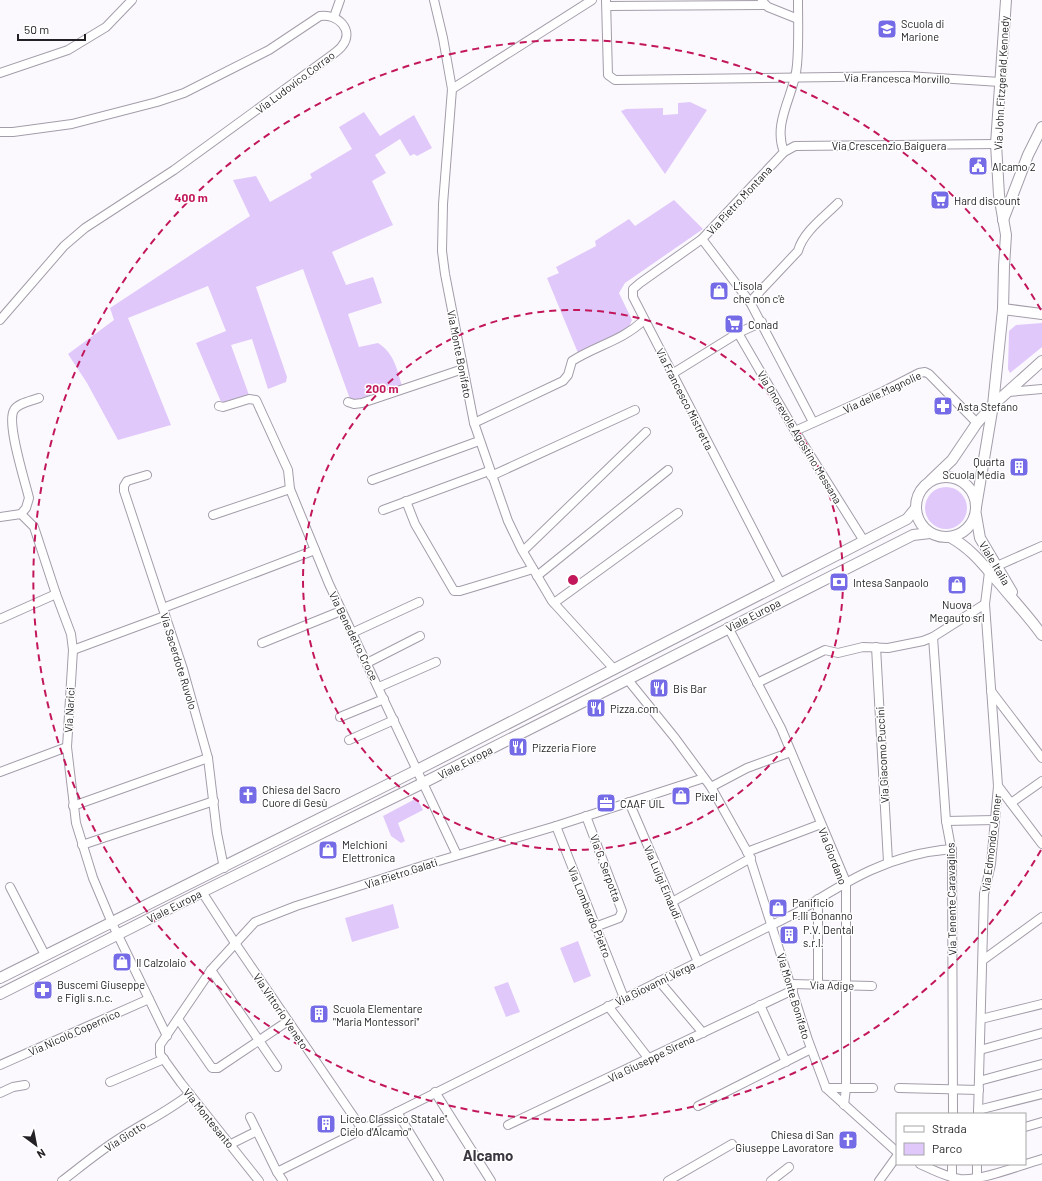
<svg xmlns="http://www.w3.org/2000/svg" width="1042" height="1181" font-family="Barlow,sans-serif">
<rect width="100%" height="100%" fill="#fcf9fe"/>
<g fill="#e0c9fa">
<path d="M690 102 707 110 665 174 621 111 626 109 663 108V115L678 114V103Z"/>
<path d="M364 112 380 136 414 115 432 148 417 156 414 154 410 156 400 139 375 155 386 173 372 181 393 225 332 252 346 285 373 277 382 303 348 314 359 347 378 343C394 353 397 369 402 386L363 401H353L350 399 303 269 256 287 287 377 286 382 268 389 252 339 231 345 249 395 224 404 221 402 196 343 226 331 208 286 128 318 171 425 118 440 87 383 68 354 114 320 110 308 250 216 233 180 256 176 270 202 312 178 310 174 352 149 339 127Z"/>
<path d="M674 200 703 229 625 283 619 293 632 320 628 329 578 353 547 278 559 273 556 267 596 246 595 241 629 219 635 226Z"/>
<path d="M1042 323V347L1010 373 1008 369 1009 331 1016 325Z"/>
<circle cx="946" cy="508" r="21"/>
<path d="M417 798 423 810 398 823 405 841 401 843 391 836 383 816Z"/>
<path d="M393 904 399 928 352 942 345 918Z"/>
<path d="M578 941 591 976 574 983 560 948Z"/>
<path d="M508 982 520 1012 506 1017 494 987Z"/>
</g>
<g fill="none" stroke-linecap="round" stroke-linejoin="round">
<defs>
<g id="minor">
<path d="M434 0 443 38 452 89 443 204 442 251 445 274 474 423 508 521 522 550 552 601 614 669"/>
<path d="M606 0 608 75 615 80 907 76 1000 82"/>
<path d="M798 0C798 22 799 43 797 65 795 94 772 122 784 152L702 239 750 302 813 422"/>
<path d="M762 1 768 7 798 19"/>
<path d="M607 6 764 5"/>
<path d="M334 17 340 0"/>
<path d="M0 73 68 50 106 27 132 0"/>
<path d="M452 89 592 0"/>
<path d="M0 132H13L72 124 157 102 184 93 269 50 320 16C337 13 355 30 342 46 340 49 336 52 332 55L174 170 85 228 64 246 0 320"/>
<path d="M784 152 795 146 996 144"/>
<path d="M702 239 640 283 633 289V297L781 584"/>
<path d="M750 302 798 251C803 232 824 217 838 203"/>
<path d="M738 333 795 431 864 541"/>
<path d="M672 374 738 333 762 322"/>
<path d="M1008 392 1042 389"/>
<path d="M39 398C31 401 18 403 14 410 6 423 25 481 29 498L26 508 21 514 34 527 56 594 71 634 73 650 67 747 76 823 93 878 112 923 167 1036"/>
<path d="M348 402 354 404 362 403 463 369"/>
<path d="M219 406 223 407 249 399 256 400 288 470 290 489"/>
<path d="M474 423 563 381 568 375 572 361C597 345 622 341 644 320"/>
<path d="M795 431 882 392 919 373 925 372 929 374 977 423"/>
<path d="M147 475 127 481 124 486V491L183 669 208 758 217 833 224 868"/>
<path d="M491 476 635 410"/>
<path d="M372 480 479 441"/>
<path d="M406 501 415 524 454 591H460L533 569"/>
<path d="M383 510 489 471"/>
<path d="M213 515 290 489 329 584 457 855"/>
<path d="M0 517 21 514"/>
<path d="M523 551 646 432"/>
<path d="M997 566 1042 546"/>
<path d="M537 576 668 470"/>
<path d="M554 603 678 513"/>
<path d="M163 608 315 550"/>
<path d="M0 619 56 594"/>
<path d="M728 627 781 728 846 882V1088L844 1105"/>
<path d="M352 633 419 602"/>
<path d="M933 637 946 821 952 853 953 1114"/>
<path d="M262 643 341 611"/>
<path d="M876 647 888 862"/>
<path d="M73 650 165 616"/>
<path d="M367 663 420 636"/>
<path d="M628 680 675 738 711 787 749 855 808 1040 826 1088 897 1152"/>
<path d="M757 683 825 650 838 653 863 647 888 648 923 641 933 637 985 604"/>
<path d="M379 687 436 662"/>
<path d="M991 691 1042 758"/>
<path d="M340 717 384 699"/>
<path d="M349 740 394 720"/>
<path d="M0 772 67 747"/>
<path d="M998 786 1042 844"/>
<path d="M711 787 747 768 791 752"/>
<path d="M629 802 698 962"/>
<path d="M1011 803 1042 781"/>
<path d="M73 806 208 758"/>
<path d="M586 816 622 911 619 918 595 927"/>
<path d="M946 821 995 820"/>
<path d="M556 826 624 998"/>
<path d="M82 845 214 801"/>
<path d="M747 852 821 824"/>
<path d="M10 887 45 955"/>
<path d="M202 892 235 943 362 1129"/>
<path d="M672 902 751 858"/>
<path d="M983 960 1042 917"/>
<path d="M211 970 277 1067"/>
<path d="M659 981 703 1033"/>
<path d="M791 984 872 986"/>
<path d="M818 985V899"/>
<path d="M760 1005 786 1062"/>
<path d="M608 1006 649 1059"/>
<path d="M178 1019 212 1068H218L288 1021"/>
<path d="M981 1019 1042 1004"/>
<path d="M980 1050 1042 1033"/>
<path d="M0 1065 149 999"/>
<path d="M979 1081 1042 1064"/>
<path d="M110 1082 164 1059"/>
<path d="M826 1088H873"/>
<path d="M899 1088 979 1090"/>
<path d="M435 1092 491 1181"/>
<path d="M0 1093 13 1087 25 1085"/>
<path d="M698 1106 811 1049"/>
<path d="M978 1110 1042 1094"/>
<path d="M397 1112 439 1181"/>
<path d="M978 1114 984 894 991 864 998 786 985 604 989 572"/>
<path d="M250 1117 277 1172 283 1181"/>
<path d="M508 1125 793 990"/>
<path d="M1025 1127 1042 1122"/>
<path d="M231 1144 257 1131"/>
<path d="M920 1164C933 1170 946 1177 960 1179 981 1181 1021 1165 1042 1159"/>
<path d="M277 1172 798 912C848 880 890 854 952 849"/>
<path d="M952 1177V1164"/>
<path d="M977 1178V1164"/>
<path d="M62 1181C79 1168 96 1154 114 1142 139 1125 166 1113 190 1094"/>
<path d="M259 1181 181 1083 160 1054V1045L211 970 255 922 296 906 425 865 556 826 704 778"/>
<path d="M668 1181 732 1144"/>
<path d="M771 1181 789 1167"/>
<path d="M879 1181 897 1156"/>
</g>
<g id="tertiary">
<path d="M1003 220 1028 155 1042 127"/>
<path d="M1003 309 1042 314"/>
<circle cx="946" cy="507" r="30"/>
<path d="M931 480 952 460 977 423 993 405 1042 361"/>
<path d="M976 507 993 405 1003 309 1004 266 1006 235 999 195 996 144 1006 0"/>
<path d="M976 515 980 538 1012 592"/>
<path d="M950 537C972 549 984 566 1000 584 1014 601 1029 617 1042 635"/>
<path d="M0 978 417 770 907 519 916 508"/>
<path d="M0 994 202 892 423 783 913 535 930 533"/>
</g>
</defs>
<use href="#minor" stroke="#a39daa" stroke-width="10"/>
<use href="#tertiary" stroke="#a39daa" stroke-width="12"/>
<use href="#minor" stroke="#fff" stroke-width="8"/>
<use href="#tertiary" stroke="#fff" stroke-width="10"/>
</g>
<g fill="none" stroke="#c2185b" stroke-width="2" stroke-dasharray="7 5">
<circle cx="573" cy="580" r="270"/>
<path d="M1041 850A540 540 0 1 1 1041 310"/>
</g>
<defs>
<symbol id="school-square" viewBox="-11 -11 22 22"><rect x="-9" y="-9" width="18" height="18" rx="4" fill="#756be6" stroke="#fff"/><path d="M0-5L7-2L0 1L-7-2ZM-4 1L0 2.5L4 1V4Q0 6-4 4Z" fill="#fff"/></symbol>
<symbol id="civic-square" viewBox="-11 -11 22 22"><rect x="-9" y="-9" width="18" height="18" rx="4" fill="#756be6" stroke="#fff"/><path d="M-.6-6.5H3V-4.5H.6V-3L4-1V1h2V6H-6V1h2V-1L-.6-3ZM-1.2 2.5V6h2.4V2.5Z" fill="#fff"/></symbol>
<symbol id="supermarket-square" viewBox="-11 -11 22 22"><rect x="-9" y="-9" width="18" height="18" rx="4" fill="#756be6" stroke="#fff"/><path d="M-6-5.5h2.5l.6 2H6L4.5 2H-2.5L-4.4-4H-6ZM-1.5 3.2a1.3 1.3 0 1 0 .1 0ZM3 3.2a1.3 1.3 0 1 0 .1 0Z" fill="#fff"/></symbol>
<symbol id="shop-square" viewBox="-11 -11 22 22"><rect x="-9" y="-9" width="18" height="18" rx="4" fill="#756be6" stroke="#fff"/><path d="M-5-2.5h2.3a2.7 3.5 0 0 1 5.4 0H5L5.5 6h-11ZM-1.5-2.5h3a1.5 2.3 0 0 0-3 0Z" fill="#fff"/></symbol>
<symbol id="pharmacy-square" viewBox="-11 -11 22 22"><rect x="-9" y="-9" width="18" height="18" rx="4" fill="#756be6" stroke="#fff"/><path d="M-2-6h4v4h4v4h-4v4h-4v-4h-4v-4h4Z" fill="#fff"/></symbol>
<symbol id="building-square" viewBox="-11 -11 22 22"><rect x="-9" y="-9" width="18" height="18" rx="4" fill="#756be6" stroke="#fff"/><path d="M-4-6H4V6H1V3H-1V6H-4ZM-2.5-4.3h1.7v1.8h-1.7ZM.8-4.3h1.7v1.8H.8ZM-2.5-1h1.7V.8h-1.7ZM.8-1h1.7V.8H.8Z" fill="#fff"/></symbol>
<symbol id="bank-square" viewBox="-11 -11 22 22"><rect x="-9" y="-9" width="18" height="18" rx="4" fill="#756be6" stroke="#fff"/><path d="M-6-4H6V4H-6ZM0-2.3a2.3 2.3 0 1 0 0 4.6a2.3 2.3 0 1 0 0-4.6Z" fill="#fff"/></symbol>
<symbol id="restaurant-square" viewBox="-11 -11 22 22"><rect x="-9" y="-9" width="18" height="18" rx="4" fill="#756be6" stroke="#fff"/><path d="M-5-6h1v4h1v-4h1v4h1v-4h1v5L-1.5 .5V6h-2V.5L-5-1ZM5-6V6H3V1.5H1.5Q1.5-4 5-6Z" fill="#fff"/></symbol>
<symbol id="church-square" viewBox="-11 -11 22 22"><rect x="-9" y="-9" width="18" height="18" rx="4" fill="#756be6" stroke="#fff"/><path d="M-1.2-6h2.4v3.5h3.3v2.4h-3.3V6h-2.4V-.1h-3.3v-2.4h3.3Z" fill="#fff"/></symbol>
<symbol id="office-square" viewBox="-11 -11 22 22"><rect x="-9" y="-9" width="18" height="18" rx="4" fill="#756be6" stroke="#fff"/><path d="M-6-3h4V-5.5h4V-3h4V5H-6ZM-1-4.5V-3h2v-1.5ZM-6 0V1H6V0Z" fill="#fff"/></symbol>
</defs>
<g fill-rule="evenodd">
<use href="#school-square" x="876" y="18" width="22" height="22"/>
<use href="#civic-square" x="967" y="155" width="22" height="22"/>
<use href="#supermarket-square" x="929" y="189" width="22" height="22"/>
<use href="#shop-square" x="708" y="280" width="22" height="22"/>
<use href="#supermarket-square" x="723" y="313" width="22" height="22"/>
<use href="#pharmacy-square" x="932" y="395" width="22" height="22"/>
<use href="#building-square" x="1008" y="456" width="22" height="22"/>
<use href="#bank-square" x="828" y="571" width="22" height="22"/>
<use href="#shop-square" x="946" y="574" width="22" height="22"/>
<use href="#restaurant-square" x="648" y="677" width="22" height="22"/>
<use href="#restaurant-square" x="585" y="697" width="22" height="22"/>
<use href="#restaurant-square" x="507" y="736" width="22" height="22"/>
<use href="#church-square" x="237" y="784" width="22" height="22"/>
<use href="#shop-square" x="670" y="785" width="22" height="22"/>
<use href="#office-square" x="595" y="792" width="22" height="22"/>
<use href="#shop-square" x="317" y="839" width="22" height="22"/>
<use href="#shop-square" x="767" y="897" width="22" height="22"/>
<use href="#building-square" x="778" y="924" width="22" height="22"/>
<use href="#shop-square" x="111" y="951" width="22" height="22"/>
<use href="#pharmacy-square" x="32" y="979" width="22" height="22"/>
<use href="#building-square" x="308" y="1003" width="22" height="22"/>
<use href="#building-square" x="315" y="1113" width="22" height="22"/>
<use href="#church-square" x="837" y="1129" width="22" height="22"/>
</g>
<g text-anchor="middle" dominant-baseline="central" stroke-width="3" stroke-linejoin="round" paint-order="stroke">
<g font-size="11" fill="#232125" stroke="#fff" text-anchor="start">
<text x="901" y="23">Scuola di<tspan x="901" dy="13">Marione</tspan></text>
<text x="992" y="166">Alcamo 2</text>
<text x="954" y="200">Hard discount</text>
<text x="733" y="285">L'isola<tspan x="733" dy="13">che non c'è</tspan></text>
<text x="748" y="324">Conad</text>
<text x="957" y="406">Asta Stefano</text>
<text x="1005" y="461" text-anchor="end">Quarta<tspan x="1005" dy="13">Scuola Media</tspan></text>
<text x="853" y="582">Intesa Sanpaolo</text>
<text x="957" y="604" text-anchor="middle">Nuova<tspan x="957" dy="13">Megauto srl</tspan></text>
<text x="673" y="688">Bis Bar</text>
<text x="610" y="708">Pizza.com</text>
<text x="532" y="747">Pizzeria Fiore</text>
<text x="262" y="789">Chiesa del Sacro<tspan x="262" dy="13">Cuore di Gesù</tspan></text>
<text x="695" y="796">Pixel</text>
<text x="620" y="803">CAAF UIL</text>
<text x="342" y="844">Melchioni<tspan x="342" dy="13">Elettronica</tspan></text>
<text x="792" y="902">Panificio<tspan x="792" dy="13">F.lli Bonanno</tspan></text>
<text x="803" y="929">P.V. Dental<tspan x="803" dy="13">s.r.l.</tspan></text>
<text x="136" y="962">Il Calzolaio</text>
<text x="57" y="984">Buscemi Giuseppe<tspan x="57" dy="13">e Figli s.n.c.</tspan></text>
<text x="333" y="1008">Scuola Elementare<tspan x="333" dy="13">"Maria Montessori"</tspan></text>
<text x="340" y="1118">Liceo Classico Statale"<tspan x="340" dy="13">Cielo d'Alcamo"</tspan></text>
<text x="834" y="1134" text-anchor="end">Chiesa di San<tspan x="834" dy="13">Giuseppe Lavoratore</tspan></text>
</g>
<g font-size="11" fill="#232125" stroke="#fff">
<text transform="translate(897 78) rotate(1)">Via Francesca Morvillo</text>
<text transform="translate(295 82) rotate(-37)">Via Ludovico Corrao</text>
<text transform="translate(1001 83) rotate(-87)">Via John Fitzgerald Kennedy</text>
<text x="889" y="145">Via Crescenzio Baiguera</text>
<text transform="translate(739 200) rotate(-47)">Via Pietro Montana</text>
<text transform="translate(460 354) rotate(79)">Via Monte Bonifato</text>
<text transform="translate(882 392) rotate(-25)">Via delle Magnolie</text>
<text transform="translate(685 399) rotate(63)">Via Francesco Mistretta</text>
<text transform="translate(800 437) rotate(59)">Via Onorevole Agostino Messana</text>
<text transform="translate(995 563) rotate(59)">Viale Italia</text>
<text transform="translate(753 615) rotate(-27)">Viale Europa</text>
<text transform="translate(354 636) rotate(64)">Via Benedetto Croce</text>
<text transform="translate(179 661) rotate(73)">Via Sacerdote Ruvolo</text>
<text transform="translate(69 710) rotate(-87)">Via Narici</text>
<text transform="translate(882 755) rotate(-93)">Via Giacomo Puccini</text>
<text transform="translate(465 762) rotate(-27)">Viale Europa</text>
<text transform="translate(991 843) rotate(-83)">Via Edmondo Jenner</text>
<text transform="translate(833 856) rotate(69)">Via Giordano</text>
<text transform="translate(606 868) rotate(70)">Via G. Serpotta</text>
<text transform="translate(401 873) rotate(-18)">Via Pietro Galati</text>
<text transform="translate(663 882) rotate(67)">Via Luigi Einaudi</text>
<text transform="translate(951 899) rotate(-91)">Via Tenente Caravaglios</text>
<text transform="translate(174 906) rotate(-27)">Viale Europa</text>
<text transform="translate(590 912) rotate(68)">Via Lombardo Pietro</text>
<text transform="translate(655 983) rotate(-26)">Via Giovanni Verga</text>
<text transform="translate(832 985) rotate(1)">Via Adige</text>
<text transform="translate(794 996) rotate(73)">Via Monte Bonifato</text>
<text transform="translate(281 1011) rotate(56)">Via Vittorio Veneto</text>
<text transform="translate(74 1032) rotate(-24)">Via Nicolò Copernico</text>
<text transform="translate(651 1058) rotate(-26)">Via Giuseppe Sirena</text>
<text transform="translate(209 1118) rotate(51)">Via Montesanto</text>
<text transform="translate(125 1136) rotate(-33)">Via Giotto</text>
</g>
<g font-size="15" font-weight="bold" fill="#3b3640" stroke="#fff">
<text x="488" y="1155">Alcamo</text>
</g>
</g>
<circle cx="573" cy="580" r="6" fill="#c2185b" stroke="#fff" stroke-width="2"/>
<g font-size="12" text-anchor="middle" font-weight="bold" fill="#c2185b" stroke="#fff" stroke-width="3" stroke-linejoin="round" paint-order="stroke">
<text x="191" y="202">400 m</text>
<text x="382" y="393">200 m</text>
</g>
<rect x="896" y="1113" width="130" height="52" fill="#ffffff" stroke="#a7a6a8"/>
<rect x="904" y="1126" width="20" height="6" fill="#ffffff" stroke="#a7a6a8"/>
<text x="932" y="1133" font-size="12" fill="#232125">Strada</text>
<rect x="904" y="1143" width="20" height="12" fill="#e0c9fa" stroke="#a7a6a8"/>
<text x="932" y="1153" font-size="12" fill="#232125">Parco</text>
<g transform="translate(36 1145) rotate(148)" stroke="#ffffff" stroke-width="3" paint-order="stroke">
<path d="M0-3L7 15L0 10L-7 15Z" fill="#232125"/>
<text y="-6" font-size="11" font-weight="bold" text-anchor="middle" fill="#232125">N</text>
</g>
<path d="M18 34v6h67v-6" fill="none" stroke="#232125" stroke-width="2"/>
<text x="24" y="34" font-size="12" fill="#232125" stroke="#ffffff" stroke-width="3" paint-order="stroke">50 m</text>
</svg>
